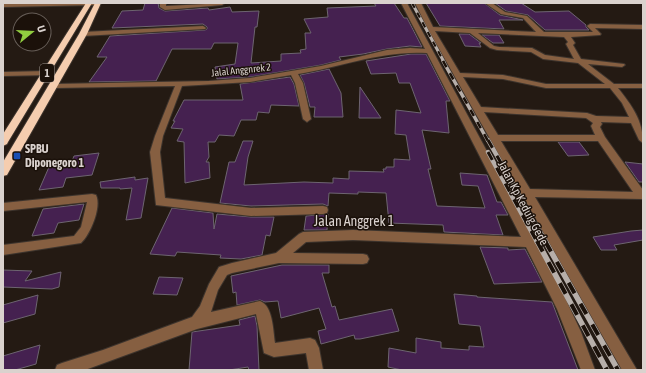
<svg xmlns="http://www.w3.org/2000/svg" width="646" height="373" font-family="'Asap Condensed',sans-serif">
<rect width="100%" height="100%" fill="#241a13"/>
<g fill="#452150" stroke="#6d6470">
<path d="M145 3H158L159 8 165 11 208 8 209 10 230 7 232 12 259 11 257 27H255L251 63 281 61V54L301 53 300 50 306 49 305 33H311L304 19 328 17 327 8 376 6 374 3H394L404 18H407L422 47 410 46 387 49 363 54 339 57 341 60 321 65 250 77 217 79 215 67 235 64 238 43H214L211 49H172L156 81 89 82 107 57H97L110 36 205 30 207 29V27L203 24 112 28 122 11 143 10Z"/>
<path d="M426 3H484L500 15 523 20H499L504 29 440 26Z"/>
<path d="M495 3H521L535 12 569 11 586 25V27L589 30H545L528 15 506 11Z"/>
<path d="M459 34H469L481 43H479L481 47 465 46Z"/>
<path d="M482 35H499L504 43H493Z"/>
<path d="M411 54H426L450 101H446L449 133 422 130 431 169H428L437 206 485 208 478 186 462 185 460 173 487 175 497 202H501L508 215H496L503 235 444 232 443 225 389 223 386 193 358 192V194L329 193 328 206 323 204 251 206 220 203 229 162H235L243 141H253L248 157 244 185 304 182 333 183V178L349 179V171L384 172 383 169H386V167H394V159L410 160 406 135 395 134 396 110 421 113 410 83H399L396 73 371 74 366 61Z"/>
<path d="M329 69 341 93 343 117H314L315 107H310L304 83 300 75Z"/>
<path d="M290 77 294 84 299 106 271 105 269 113 258 112 256 120H241L234 136 219 135 215 142H208L209 157 206 162H209L210 178 185 183 184 142 177 141 183 129 171 128 175 121H173L184 100H243L240 84Z"/>
<path d="M360 87 381 118H359Z"/>
<path d="M558 142H579L589 155 568 156Z"/>
<path d="M99 153 92 175 66 178 63 187 39 190 49 167 71 164 74 156Z"/>
<path d="M625 162 643 164V182H639Z"/>
<path d="M135 177V180L148 178 141 218 126 220 132 188 120 189V188H101L100 182Z"/>
<path d="M84 204 79 220 58 223 54 233 32 236 43 209Z"/>
<path d="M172 208 213 213 214 229 217 214 251 217H274L270 236 266 235 262 255 241 259 220 258 221 255 177 252 175 256 150 254Z"/>
<path d="M328 214 327 230H304L306 216Z"/>
<path d="M643 230V240L614 245 617 250H601L593 237 631 231Z"/>
<path d="M480 247 508 248V250L525 249 542 282 494 284Z"/>
<path d="M282 265H329V273H322L332 307 335 306 339 320 392 309 399 331 360 339H355L354 335 321 344 318 331 326 329 319 308 281 318 278 301 265 302 260 300 237 305 236 292 233 293 231 276Z"/>
<path d="M3 270 32 271 25 281 61 272 59 287 52 289 3 287Z"/>
<path d="M159 277 183 278 177 295 153 294Z"/>
<path d="M454 294 477 296V297L552 302 578 370H402L388 367 389 348 416 353V338L441 342V348L469 350V346L484 347 480 326 459 324Z"/>
<path d="M38 295 35 314 3 323V305Z"/>
<path d="M255 316 257 326 259 370H249L248 367 229 370H189L192 332 240 325 239 320Z"/>
<path d="M40 345 36 364 15 370H3V356Z"/>
</g>
<g fill="none" stroke-linecap="round" stroke-linejoin="round">
<defs>
<g id="minor">
<path d="M3 3H100L97 5 3 7Z"/>
<path d="M160 3H166V6L225 3 222 5 165 10 160 7Z"/>
<path d="M401 3H407L559 285 581 332 595 370H581L557 309 526 247 353 240 306 242 293 253 363 254 367 255 369 259 367 263 363 264 279 263 232 273 227 275 218 290 211 312 260 301C273 306 273 330 275 343L310 338 315 340 319 348 323 370H309L306 353 274 357 264 353 256 314 197 329 85 370H55L57 365 62 363 103 350 192 317 200 306 209 284 219 267 232 263 276 253 299 234 303 232 353 230 521 237 427 53C383 50 341 67 298 74L303 83 311 119 307 122 303 119 295 83 291 75 250 82 182 86 163 136 160 152 165 198 251 208 323 206 327 207 328 210 327 213 323 214 251 216 156 205 150 152 155 136 175 86 54 88 50 86 54 84 209 81 250 78 321 66 387 50 410 48 425 49Z"/>
<path d="M415 3H421L433 27 536 32 523 18 501 14 485 3H492L505 12 527 16 544 32H593L587 26 590 24 643 25V29L595 28 601 34 600 35 571 37 575 43 573 45 581 59 624 64 625 65 622 67 588 64 614 84H643V88H618C632 106 643 120 643 143L639 140 631 123 601 122 602 124 600 127 605 137 643 190V199L535 197 637 370H622L473 109 428 29ZM435 31 470 33 490 48 497 50 531 52 543 59 578 63 605 84H546L503 75 460 73ZM478 33 564 37 568 42 566 44 574 59 545 55 532 48 499 47 494 46ZM463 77 503 79 546 88H610L622 103 629 117 596 116 587 113 481 107ZM484 112 586 118 593 123 591 126 595 135H498ZM501 141H598L633 192 530 189Z"/>
<path d="M203 26 206 28 205 29 83 36 80 34 83 32Z"/>
<path d="M47 71 51 73 50 75 3 76V72Z"/>
<path d="M92 194 96 195C102 207 90 235 81 243L3 255V245L74 236 81 227 87 202 3 211V203Z"/>
</g>
<g id="highway">
<path d="M86 3H92L8 142 7 144 3 146V134Z"/>
<path d="M95 3H101L87 34 7 175 3 176V162L79 34Z"/>
</g>
</defs>
<use href="#minor" stroke="#3d342d" stroke-width="2"/>
<use href="#highway" stroke="#3d342d" stroke-width="2"/>
<use href="#minor" fill="#865f41" fill-rule="evenodd"/>
<use href="#highway" fill="#f5cdaf" fill-rule="evenodd"/>
<defs>
<path id="rail-far3" d="M412 3 444 62"/>
<path id="rail-far2" d="M443 61 488 141"/>
<g id="rail-far1">
<path d="M488 140 546 242"/>
<path d="M488 152 537 242"/>
</g>
<g id="rail">
<path d="M537 241 607 370"/>
<path d="M545 241 618 370"/>
</g>
</defs>
<use href="#rail-far3" stroke="#b7afaa" stroke-width="3"/>
<use href="#rail-far2" stroke="#b7afaa" stroke-width="3.5"/>
<use href="#rail-far1" stroke="#b7afaa" stroke-width="4.5"/>
<use href="#rail" stroke="#b7afaa" stroke-width="5.5"/>
<use href="#rail-far3" stroke="#1b110a" stroke-width="2" stroke-dasharray="5.5" stroke-linecap="butt"/>
<use href="#rail-far2" stroke="#1b110a" stroke-width="2.5" stroke-dasharray="7" stroke-linecap="butt"/>
<use href="#rail-far1" stroke="#1b110a" stroke-width="3" stroke-dasharray="9" stroke-linecap="butt"/>
<use href="#rail" stroke="#1b110a" stroke-width="4" stroke-dasharray="12" stroke-linecap="butt"/>
</g>
<rect fill="#1a4fb4" stroke="#1b110a" stroke-width="1.5" x="13" y="152" width="8" height="8" rx="2"/>
<g text-anchor="middle" dominant-baseline="central" stroke-width="3" stroke-linejoin="round" paint-order="stroke">
<g font-size="10" fill="#dad2ce" stroke="#1b110a">
<text transform="translate(241 70) rotate(-6)">Jalal Anggnrek 2</text>
</g>
<rect fill="#1b110a" stroke="#a19893" stroke-width="1" x="40" y="64" width="14" height="18" rx="3"/>
<g font-size="11" font-weight="bold" fill="#dad2ce">
<text x="47" y="73">1</text>
</g>
<g font-size="12" font-weight="bold" fill="#dad2ce" stroke="#1b110a" text-anchor="start">
<text x="25" y="149">SPBU<tspan x="25" dy="14">Diponegoro 1</tspan></text>
</g>
<g font-size="12" fill="#dad2ce" stroke="#1b110a">
<text transform="translate(523 203) rotate(62)">Jalan Kp Keduig Gede</text>
</g>
<g font-size="14" fill="#dad2ce" stroke="#1b110a">
<text x="354" y="221">Jalan Anggrek 1</text>
</g>
</g>
<rect width="646" height="373" fill="none" stroke="#dad2ce" stroke-width="8"/>
<g transform="translate(32 32) rotate(72)"><circle r="19" fill="#1b110a" stroke="#675e58"/>
<path d="M0-3L7 15L0 10L-7 15Z" fill="#91cd40"/>
<text y="-6" font-size="11" font-weight="bold" text-anchor="middle" fill="#dad2ce">U</text>
</g>
</svg>
